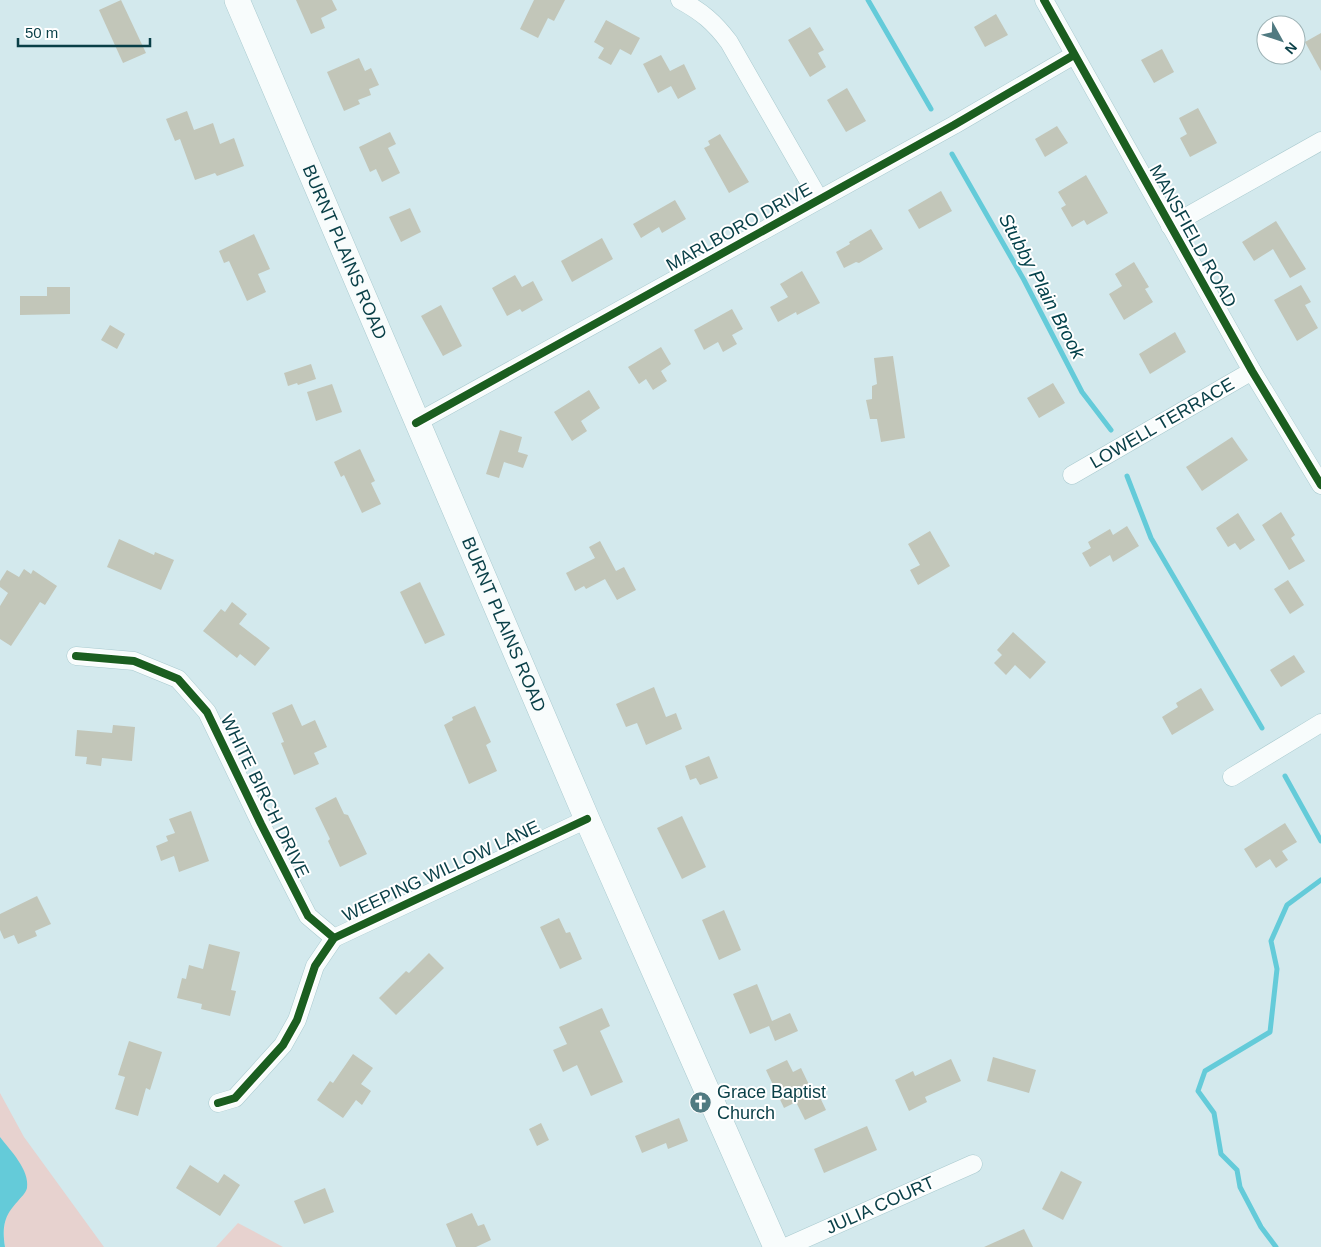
<svg xmlns="http://www.w3.org/2000/svg" width="1321" height="1247" font-family="Arial,sans-serif">
<rect width="100%" height="100%" fill="#d3e9ed"/>
<g fill="#e7d2cf">
<path d="M0 1093 24 1137 104 1247H5C3 1234 3 1220 10 1210L18 1161 0 1137Z"/>
<path d="M238 1223 283 1247H216Z"/>
</g>
<path fill="#64cbd9" d="M0 1137C10 1150 30 1170 27 1188 26 1193 21 1197 18 1201 4 1216 2 1226 5 1247H0Z"/>
<g fill="none" stroke-linecap="round" stroke-linejoin="round">
<g stroke="#64cbd9" stroke-width="5">
<path d="M868 0 931 109"/>
<path d="M952 154 1024 280 1082 392 1111 430"/>
<path d="M1127 476 1151 538 1262 728"/>
<path d="M1285 776 1321 841"/>
<path d="M1276 1247 1261 1227 1240 1187 1237 1170 1221 1154 1214 1113 1198 1091 1205 1071 1270 1032 1277 969 1271 941 1287 905 1321 880"/>
</g>
</g>
<g fill="#c2c6b9">
<path d="M121 0 146 53 123 63 99 10Z"/>
<path d="M296 0H332L337 10 321 18 325 28 311 34Z"/>
<path d="M534 0H565L554 21 548 18 538 38 520 29Z"/>
<path d="M996 14 1008 35 985 47 974 27Z"/>
<path d="M606 20 640 38 631 55 620 49 611 65 598 58 604 48 594 42Z"/>
<path d="M810 27 824 50 818 53 826 67 810 77 788 40Z"/>
<path d="M1321 33V71L1305 42Z"/>
<path d="M1162 49 1174 72 1154 83 1141 60Z"/>
<path d="M661 55 670 71 684 64 696 89 678 99 671 86 658 93 643 64Z"/>
<path d="M359 58 365 71 371 68 379 85 369 89 371 95 358 100 360 104 344 111 327 72Z"/>
<path d="M847 88 866 121 846 132 827 100Z"/>
<path d="M1198 108 1217 143 1190 157 1180 138 1187 134 1179 118Z"/>
<path d="M187 111 194 130 213 123 220 144 234 138 244 166 217 176 215 173 195 180 180 139 175 141 166 119Z"/>
<path d="M1057 126 1068 143 1045 157 1035 139Z"/>
<path d="M390 132 396 144 388 148 400 173 382 182 376 169 370 172 359 147Z"/>
<path d="M720 134 749 182 729 193 704 148 710 145 708 141Z"/>
<path d="M1086 175 1108 213 1087 225 1084 220 1072 227 1061 208 1066 205 1058 192Z"/>
<path d="M941 191 952 211 919 229 908 210Z"/>
<path d="M675 200 686 219 662 233 659 227 641 238 633 224Z"/>
<path d="M410 208 421 232 401 242 389 217Z"/>
<path d="M1276 221 1306 269 1290 278 1273 249 1254 261 1242 242Z"/>
<path d="M871 229 883 249 859 263 856 262 844 268 836 252 850 244 849 242Z"/>
<path d="M254 234 270 269 258 274 266 292 247 301 229 261 224 263 219 251Z"/>
<path d="M602 238 613 259 572 282 561 261Z"/>
<path d="M1134 262 1149 287 1145 289 1153 302 1124 320 1109 294 1122 286 1115 274Z"/>
<path d="M802 271 820 303 797 315 796 312 778 322 770 307 788 297 780 284Z"/>
<path d="M515 275 522 287 533 281 543 300 522 312 520 309 507 316 492 288Z"/>
<path d="M1301 285 1311 302 1305 305 1318 328 1297 341 1274 300Z"/>
<path d="M47 287H70V314L20 315V296H47Z"/>
<path d="M441 305 462 346 443 356 421 316Z"/>
<path d="M732 309 743 329 732 335 737 344 723 352 718 342 704 350 694 330Z"/>
<path d="M110 325 125 334 117 349 101 340Z"/>
<path d="M1175 332 1186 352 1150 374 1139 354Z"/>
<path d="M661 347 671 364 661 371 667 381 653 390 646 379 639 384 628 367Z"/>
<path d="M893 356 905 438 881 442 877 419H870L866 400 872 399V386L877 384 874 358Z"/>
<path d="M311 364 316 379 298 385 297 383 288 386 284 373Z"/>
<path d="M1053 383 1065 403 1039 418 1027 398Z"/>
<path d="M332 384 342 412 316 421 307 392Z"/>
<path d="M589 390 600 408 581 421 587 431 572 441 554 412Z"/>
<path d="M500 430 522 437 518 452 528 455 523 468 504 462 499 478 486 474Z"/>
<path d="M1232 437 1248 460 1202 491 1186 467Z"/>
<path d="M360 449 375 481 371 483 381 504 362 513 344 475 341 477 334 462Z"/>
<path d="M1281 512 1295 535 1291 538 1305 561 1289 570 1262 525Z"/>
<path d="M1238 513 1255 540 1240 550 1235 543 1228 547 1216 528Z"/>
<path d="M1127 526 1139 546 1113 562 1110 555 1090 567 1082 553 1091 548 1088 542 1110 529 1113 535Z"/>
<path d="M930 531 950 566 918 585 910 570 920 565 908 544Z"/>
<path d="M119 539 154 555 155 552 174 560 161 590 107 567Z"/>
<path d="M600 541 616 571 624 567 636 590 617 600 605 579 586 589 584 586 575 591 566 573 595 558 589 547Z"/>
<path d="M24 569 31 574 33 570 57 586 45 605 40 602 11 646 0 639V606L8 593 0 587V581L7 570 19 577Z"/>
<path d="M1288 580 1304 605 1290 614 1274 589Z"/>
<path d="M420 582 445 635 425 644 400 592Z"/>
<path d="M232 602 247 614 239 624 270 648 255 666 240 654 237 658 203 631 221 609 225 612Z"/>
<path d="M1013 632 1046 662 1030 679 1015 665 1006 675 994 663 1002 655 997 650Z"/>
<path d="M1294 655 1305 672 1281 687 1270 670Z"/>
<path d="M654 687 666 717 676 713 682 729 646 745 637 723 626 727 616 704Z"/>
<path d="M1201 688 1214 710 1172 735 1162 717 1178 707 1176 703Z"/>
<path d="M292 704 302 726 315 720 327 747 314 753 319 764 294 775 281 743 284 742 272 713Z"/>
<path d="M475 706 491 742 486 745 497 771 469 784 444 725 453 720 452 717Z"/>
<path d="M113 725 135 727 132 761 102 758 101 766 86 764 87 757 75 756 77 730 112 733Z"/>
<path d="M709 756 718 778 700 785 696 778 690 780 685 766Z"/>
<path d="M336 797 344 814 348 815 367 854 340 867 328 841 330 839 315 808Z"/>
<path d="M191 811 209 861 179 872 174 856 161 861 156 846 168 841 166 836 175 833 169 819Z"/>
<path d="M682 816 706 867 682 879 657 828Z"/>
<path d="M1285 823 1297 842 1282 851 1288 860 1276 868 1270 859 1256 868 1244 849Z"/>
<path d="M37 896 51 924 35 931 37 936 18 944 14 935 4 939 0 930V914Z"/>
<path d="M724 910 741 950 719 960 702 920Z"/>
<path d="M559 918 566 933 570 932 582 959 560 969 540 927Z"/>
<path d="M209 944 240 952 231 990 236 991 230 1016 201 1009 202 1004 177 998 182 978 186 979 189 965 203 969Z"/>
<path d="M429 953 444 968 396 1015 379 998 406 971 409 973Z"/>
<path d="M757 984 772 1021 790 1013 798 1031 775 1041 769 1026 750 1034 733 994Z"/>
<path d="M602 1008 610 1026 600 1031 623 1082 591 1096 577 1065 563 1072 553 1050 567 1044 559 1027Z"/>
<path d="M129 1041 162 1052 150 1090 146 1088 138 1116 115 1109 125 1077 118 1075Z"/>
<path d="M353 1054 373 1068 361 1084 371 1091 362 1105 356 1100 343 1118 317 1100 330 1081 333 1083Z"/>
<path d="M993 1057 1036 1070 1029 1093 987 1081Z"/>
<path d="M951 1059 961 1081 925 1097 927 1102 909 1111 895 1080 913 1071 915 1076Z"/>
<path d="M787 1060 793 1072 801 1068 812 1091 816 1089 826 1110 805 1120 796 1102 784 1108 766 1070Z"/>
<path d="M679 1118 688 1141 668 1149 666 1143 642 1153 635 1136Z"/>
<path d="M541 1123 549 1140 537 1146 529 1129Z"/>
<path d="M867 1126 877 1150 824 1173 814 1149Z"/>
<path d="M190 1165 218 1183 224 1174 240 1185 220 1216 176 1188Z"/>
<path d="M1061 1171 1082 1182 1063 1220 1042 1209Z"/>
<path d="M325 1188 334 1212 304 1224 294 1201Z"/>
<path d="M472 1213 478 1226 484 1224 491 1240 476 1247H456L446 1224Z"/>
<path d="M1024 1229 1033 1247H984Z"/>
</g>
<g fill="none" stroke-linecap="round" stroke-linejoin="round">
<defs>
<g id="street">
<path d="M680 0C702 12 714 22 729 42L819 199"/>
<path d="M1044 0 1252 371 1321 485"/>
<path d="M1170 226 1321 141"/>
<path d="M416 423 954 125 1074 55"/>
<path d="M1072 475 1252 371"/>
<path d="M76 656 134 661 178 679 207 712 261 824 308 916 334 938"/>
<path d="M1232 777 1321 723"/>
<path d="M218 1103 235 1098 283 1045 297 1020 315 966 334 938 587 819"/>
<path d="M786 1247 973 1164"/>
</g>
<g id="secondary">
<path id="s1" d="M237 0 587 819 776 1247"/>
</g>
</defs>
<use href="#street" stroke="#a9cacf" stroke-width="19"/>
<use href="#secondary" stroke="#a9cacf" stroke-width="26"/>
<use href="#street" stroke="#f8fcfc" stroke-width="18"/>
<use href="#secondary" stroke="#f8fcfc" stroke-width="25"/>
<defs>
<g id="cycleway">
<path d="M1044 0 1252 371 1321 485"/>
<path d="M416 423 954 125 1074 55"/>
<path d="M76 656 134 661 178 679 207 712 261 824 308 916 334 938"/>
<path d="M218 1103 235 1098 283 1045 297 1020 315 966 334 938 587 819"/>
</g>
</defs>
<use href="#cycleway" stroke="#fff" stroke-width="11"/>
<use href="#cycleway" stroke="#1b5e20" stroke-width="8"/>
</g>
<defs>
<symbol id="church-disc" viewBox="-11 -11 22 22"><circle r="9.5" fill="#507a81" stroke="#fff"/><path d="M-1.2-6h2.4v3.5h3.3v2.4h-3.3V6h-2.4V-.1h-3.3v-2.4h3.3Z" fill="#fff"/></symbol>
</defs>
<g fill-rule="evenodd">
<use href="#church-disc" x="688" y="1090" width="25" height="25"/>
</g>
<g text-anchor="middle" dominant-baseline="central" stroke-width="4" stroke-linejoin="round" paint-order="stroke">
<g font-size="18" fill="#093f47" stroke="#fff">
<text transform="translate(739 227) rotate(-29)">MARLBORO DRIVE</text>
<text transform="translate(1193 236) rotate(61)">MANSFIELD ROAD</text>
<text stroke="none"><textPath href="#s1" startOffset="274">BURNT PLAINS ROAD</textPath></text>
<text transform="translate(1162 423) rotate(-30)">LOWELL TERRACE</text>
<text stroke="none"><textPath href="#s1" startOffset="679">BURNT PLAINS ROAD</textPath></text>
<text transform="translate(265 796) rotate(64)">WHITE BIRCH DRIVE</text>
<text transform="translate(441 871) rotate(-25)">WEEPING WILLOW LANE</text>
<text transform="translate(880 1205) rotate(-24)">JULIA COURT</text>
</g>
<g font-size="18" fill="#093f47" stroke="#fff" text-anchor="start">
<text x="717" y="1092">Grace Baptist<tspan x="717" dy="21">Church</tspan></text>
</g>
<g font-size="19" font-style="italic" fill="#03414a" stroke="#fff">
<text transform="translate(1042 286) rotate(62)">Stubby Plain Brook</text>
</g>
</g>
<g transform="translate(1281 40) rotate(130)"><circle r="24" fill="#ffffff" stroke="#9db2b5"/>
<path d="M0-4L9 19L0 12L-9 19Z" fill="#507a81"/>
<text y="-8" font-size="14" font-weight="bold" text-anchor="middle" fill="#093f47">N</text>
</g>
<path d="M18 38v8h132v-8" fill="none" stroke="#093f47" stroke-width="2.5"/>
<text x="25" y="38" font-size="15" fill="#093f47" stroke="#ffffff" stroke-width="4" paint-order="stroke">50 m</text>
</svg>
